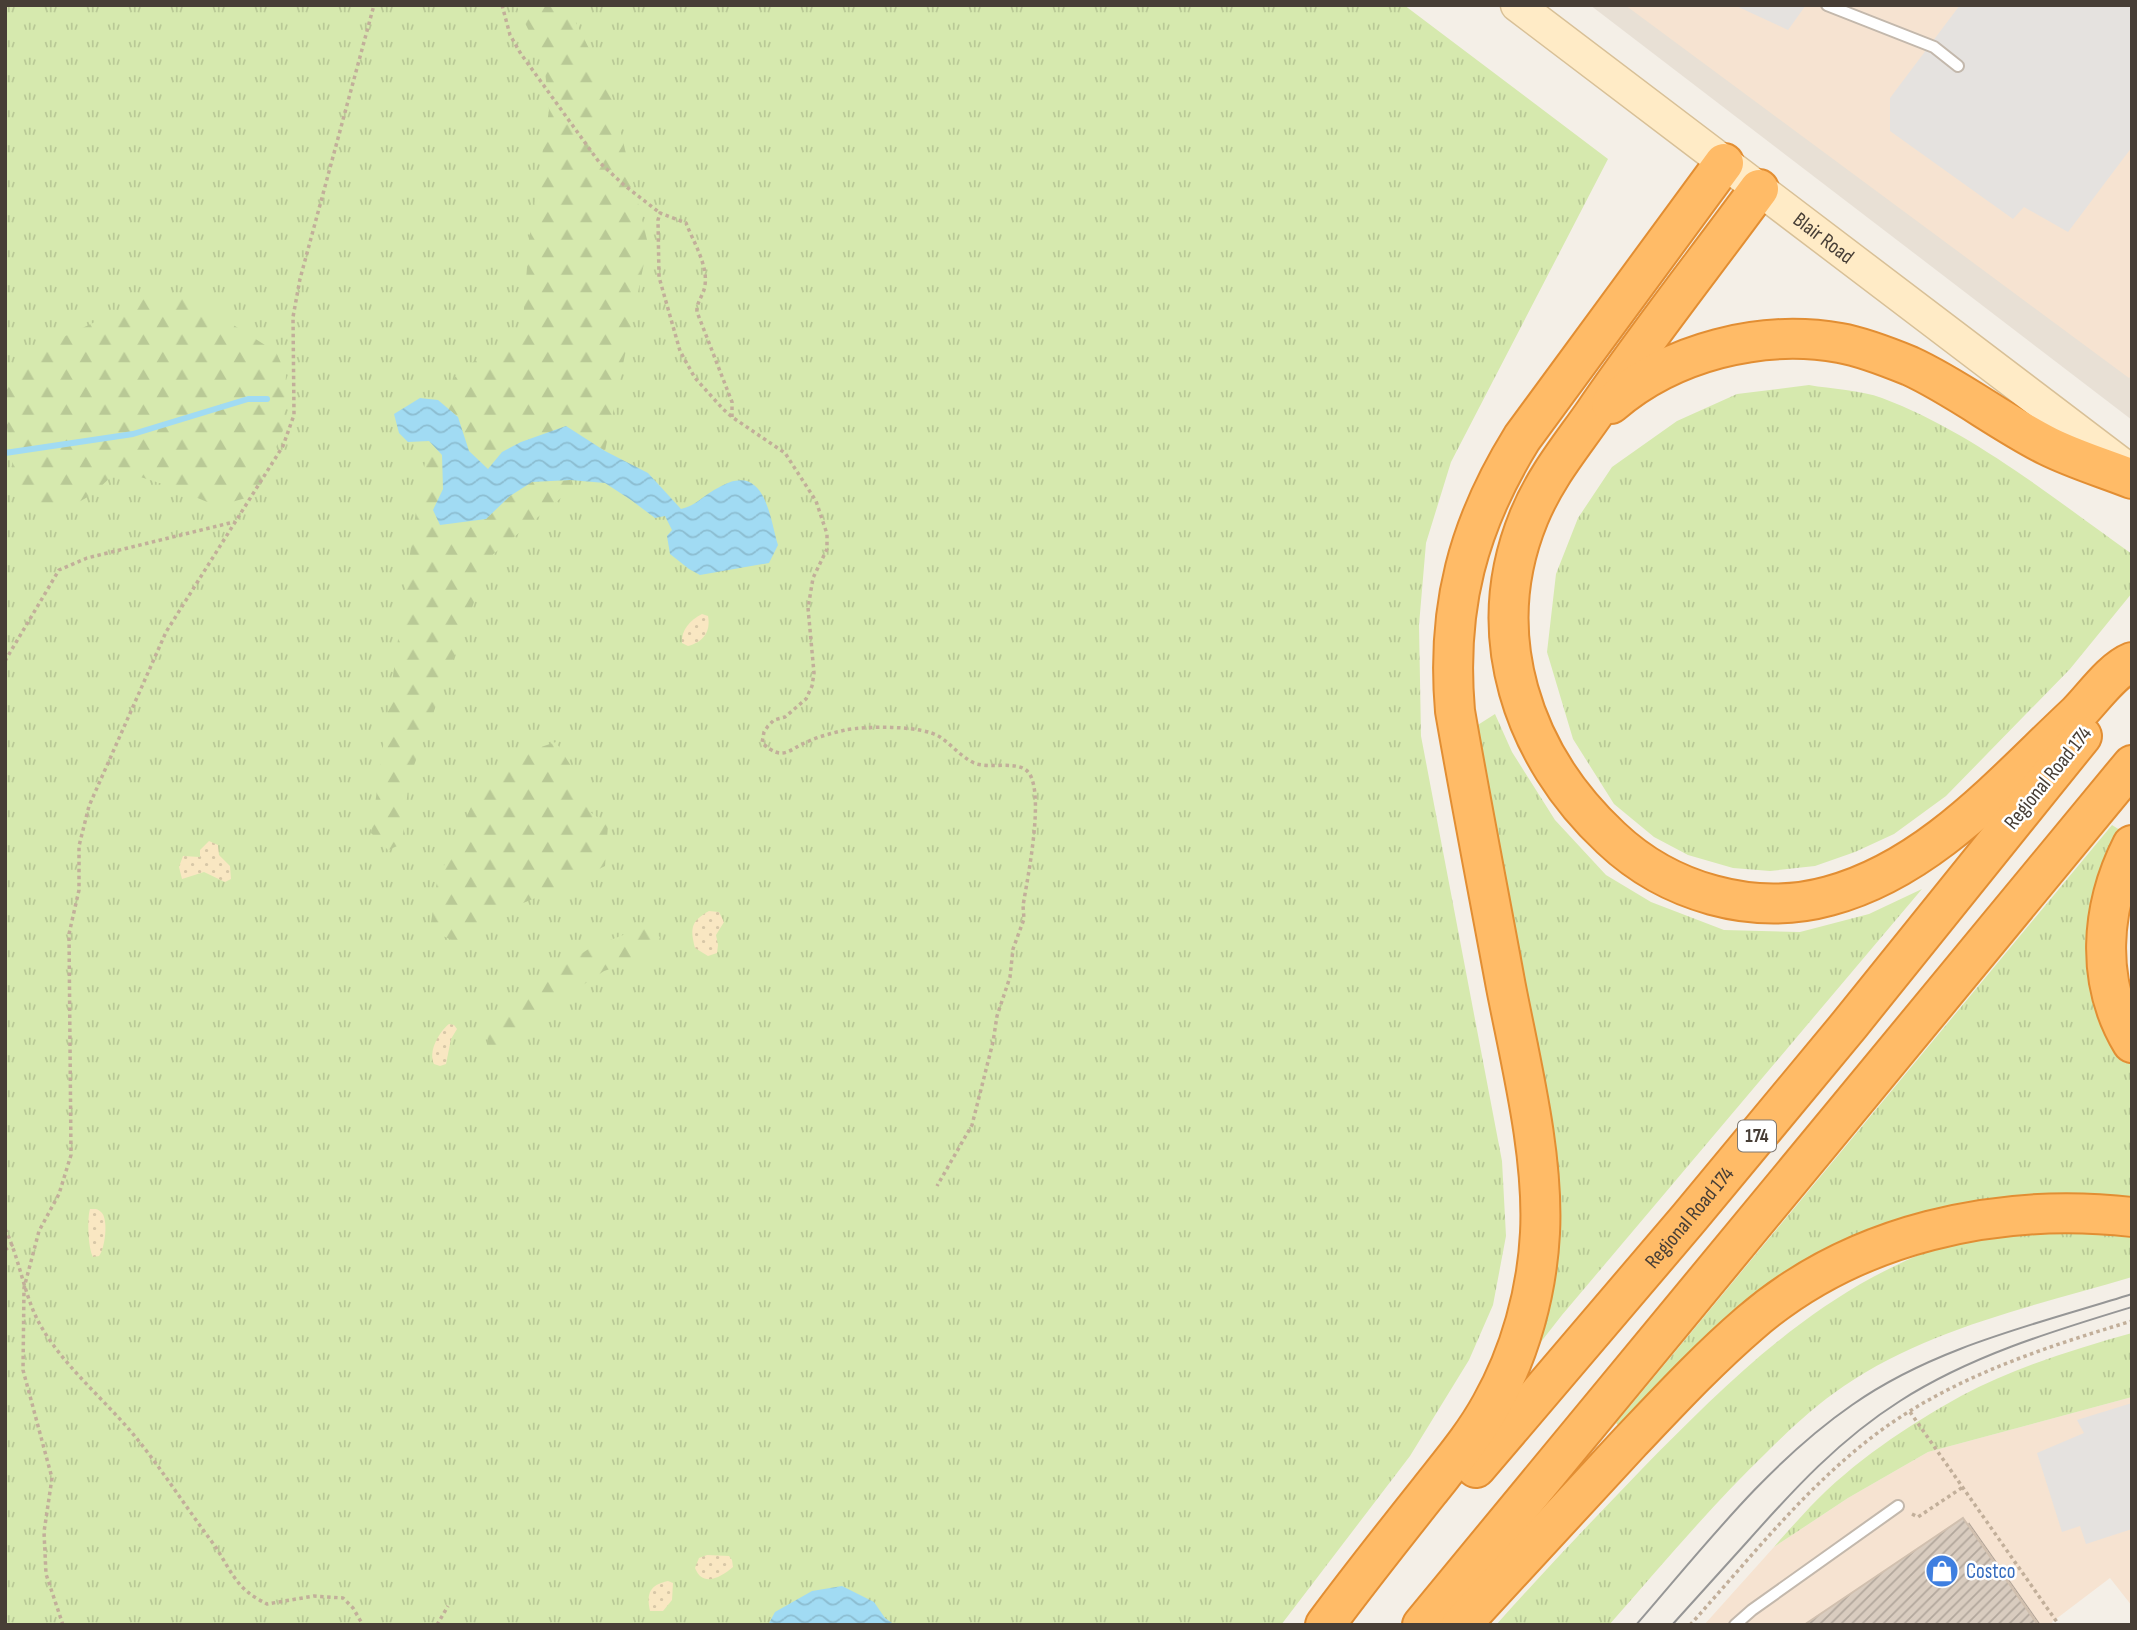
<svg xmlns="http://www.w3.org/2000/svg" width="2137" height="1630" font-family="'Sofia Sans Condensed',sans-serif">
<defs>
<pattern id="grass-tufts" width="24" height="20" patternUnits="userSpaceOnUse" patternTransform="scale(1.75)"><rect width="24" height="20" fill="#d6e9ae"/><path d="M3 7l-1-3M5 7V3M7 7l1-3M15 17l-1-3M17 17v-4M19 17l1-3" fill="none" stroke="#b9c996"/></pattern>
<pattern id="forest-firs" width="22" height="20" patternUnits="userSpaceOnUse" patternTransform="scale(1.75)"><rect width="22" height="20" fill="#d6e9ae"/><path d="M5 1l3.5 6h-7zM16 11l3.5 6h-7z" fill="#b9c996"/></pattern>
<pattern id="sand-dots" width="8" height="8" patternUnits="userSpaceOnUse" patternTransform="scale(1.75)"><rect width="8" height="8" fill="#f9e7c2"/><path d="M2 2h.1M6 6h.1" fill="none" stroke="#d7c7a7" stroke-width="1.8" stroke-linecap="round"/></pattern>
<pattern id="water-waves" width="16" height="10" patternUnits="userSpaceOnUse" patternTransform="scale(1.75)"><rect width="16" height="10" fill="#a1dbf3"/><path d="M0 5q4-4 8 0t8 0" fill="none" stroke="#8cbdd1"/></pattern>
<pattern id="building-hatch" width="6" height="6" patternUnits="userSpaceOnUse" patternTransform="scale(1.75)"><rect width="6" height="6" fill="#d9ccbf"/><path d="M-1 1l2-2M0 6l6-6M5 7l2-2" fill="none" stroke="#b2a79c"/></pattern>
<filter id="shadow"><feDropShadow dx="6" dy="6" stdDeviation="0" flood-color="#0004"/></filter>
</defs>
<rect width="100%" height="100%" fill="#f4efe7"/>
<path fill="#e8e0d5" d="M1590 5H2132V420Z"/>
<g fill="#f6e3d1">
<path d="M1625 5H2132V375L2129 378Z"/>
<path d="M2132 1397V1606L2110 1578 2052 1622 2053 1625H1704L1774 1547 1848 1498 1928 1452Z"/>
</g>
<g fill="url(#grass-tufts)">
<path d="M5 5H1404L1608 159 1451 462 1426 543 1419 625 1421 736 1502 1161 1506 1236 1493 1305 1469 1360 1410 1456 1281 1625H5Z"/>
<path d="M1809 385C1831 389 1861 390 1882 398 1973 432 2054 499 2132 554V593L2070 669 1946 796 1894 834 1855 852 1815 866 1770 871 1733 868 1688 855 1654 837 1614 804 1573 739 1547 652 1556 574 1578 518 1612 467 1677 421 1737 394Z"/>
<path d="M1495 714 1512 752 1555 820 1606 875 1651 902 1724 930 1800 932 1869 914 1922 889 1562 1315 1533 1352 1551 1121 1538 1045 1473 728Z"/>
<path d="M2112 825 2126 834 2114 1040 2132 1065V1202L1856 1238 1626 1434 1616 1423Z"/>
<path d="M2061 1231 2132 1237V1277C2035 1306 1929 1328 1844 1386 1816 1405 1791 1428 1767 1452 1711 1506 1661 1566 1609 1625H1496C1543 1572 1592 1521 1641 1470 1712 1398 1783 1326 1873 1277 1896 1265 1920 1253 1946 1245 1983 1235 2022 1233 2061 1231Z"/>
<path d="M2132 1333V1397L1928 1452 1848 1498 1774 1547C1786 1533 1798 1520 1810 1507 1853 1462 1907 1426 1961 1396 2014 1368 2074 1349 2132 1333Z"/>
</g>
<g fill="url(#forest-firs)">
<path d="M516 5H565L570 11 611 92 648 244 605 451 566 426 544 435 488 469 469 451 458 417 438 400 462 368 522 335 529 240 549 110 544 61Z"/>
<path d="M194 295 235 326 276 352 286 374 283 430 257 495 217 506 166 485 118 470 93 494 43 522 16 489 5 414V393L21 357 150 296Z"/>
<path d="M429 441 442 455 443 489 433 510 486 519 510 496 532 482 570 480 573 488 491 556 409 779 402 844 388 850 371 833 416 511Z"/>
<path d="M556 742 571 766 589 811 608 825 605 866 574 882 504 911 458 943 430 930 437 881 482 783 532 750Z"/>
<path d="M646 926 660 937 655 954 604 971 562 999 504 1055 488 1052 487 1026 542 980 590 948Z"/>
</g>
<g fill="url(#sand-dots)">
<path d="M702 614 708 616C711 632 703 642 688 646L682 643C681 630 690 620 702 614Z"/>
<path d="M209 841 218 845 219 855 230 866 231 879 225 882 204 872 182 879 179 867 183 856 200 857V850Z"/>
<path d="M709 911 719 912 724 922 716 935 718 945 717 953 708 956 695 948C690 928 691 921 709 911Z"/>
<path d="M449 1024 454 1025 457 1029 451 1039 446 1064 440 1066 434 1064C428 1051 439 1032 449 1024Z"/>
<path d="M90 1209C95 1209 97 1208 101 1212 109 1219 105 1249 99 1256L93 1257C88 1249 87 1218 90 1209Z"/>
<path d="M707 1555 729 1556 732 1560 733 1567C721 1577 703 1588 695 1568L699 1558Z"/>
<path d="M668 1581 673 1583 672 1600 663 1611H650C646 1593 650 1585 668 1581Z"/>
</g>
<g fill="#e5e2df">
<path d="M1734 5H1806L1788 30Z"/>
<path d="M1960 5H2132V147L2068 232 2024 207 2013 219 1890 131V98Z"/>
<path d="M2132 1403V1529L2086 1544 2080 1526 2062 1532 2037 1453 2084 1433 2077 1420Z"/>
</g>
<g fill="url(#water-waves)">
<path d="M420 398 438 400 458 417 469 451 488 469 502 452 521 442 566 426 605 451 648 473 681 509C695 506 702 497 714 490 720 487 728 482 734 481 767 473 771 524 778 545L769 563 700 575 689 569 670 554 667 536 672 530 665 516 655 518 631 500 605 483 570 480 532 482 510 496 486 519 440 525 433 510 443 489 442 455 429 441 408 442 399 433 394 414Z"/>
<path d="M842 1586 874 1602 885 1618 895 1625H768L775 1612 812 1591Z"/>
</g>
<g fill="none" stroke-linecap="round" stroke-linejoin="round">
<path stroke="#a1dbf3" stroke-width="6" d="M5 453 133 434 248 399H267"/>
</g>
<path fill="url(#building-hatch)" stroke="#d1c0af" stroke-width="2" filter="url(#shadow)" d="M1963 1518 2038 1625H1804Z"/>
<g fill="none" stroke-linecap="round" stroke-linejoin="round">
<defs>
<g id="lane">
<path d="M1827 5 1934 47 1958 66"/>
<path d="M1735 1625 1752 1610 1898 1506"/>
</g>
<g id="secondary">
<path id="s1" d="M1517 5 2132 472"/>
</g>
<g id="highway">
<path d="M1759 189C1704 264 1647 336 1595 412 1570 448 1546 476 1529 517 1481 634 1522 755 1611 838 1668 892 1753 917 1829 896 1930 869 2003 783 2077 714 2093 698 2112 670 2132 662"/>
<path d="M1611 404C1671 352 1761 329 1840 343 1863 347 1888 357 1910 366 1958 388 2000 422 2048 446 2074 459 2104 468 2132 479"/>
<path d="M2132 845C2100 908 2095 982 2132 1043"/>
<path id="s2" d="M1476 1468 1689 1218 1850 1024 2082 736"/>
<path d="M1325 1625C1359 1579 1394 1535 1429 1491 1451 1463 1474 1436 1491 1405 1520 1354 1537 1292 1540 1233 1544 1156 1521 1064 1506 987 1489 895 1471 803 1455 711 1446 608 1468 525 1522 438L1724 163"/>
<path d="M1422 1625 2132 765"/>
<path d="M1461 1625C1517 1564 1573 1503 1630 1442 1669 1401 1707 1360 1750 1323 1854 1233 1998 1202 2132 1217"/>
</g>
</defs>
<use href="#lane" stroke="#c3b8ac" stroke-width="14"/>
<use href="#secondary" stroke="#d8c097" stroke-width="35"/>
<use href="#highway" stroke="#e28e33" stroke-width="42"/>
<g stroke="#c2af9a" stroke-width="3.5" stroke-dasharray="3.5 3.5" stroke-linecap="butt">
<path d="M502 5 510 35 521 54 599 162 624 185 660 213"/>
<path d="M732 417V402L697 312C696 302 704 295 705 285 708 265 693 241 686 223L660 213 658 220 659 277 680 351 695 378 723 409 732 417 785 453 816 501 827 534V549L813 578 808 608 814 673 812 686 806 699 785 717 774 720 768 726 764 732 762 743C784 762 787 750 809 741 820 736 833 733 845 730 867 726 922 725 940 737 952 745 960 756 974 763 989 769 1014 761 1026 770 1047 786 1027 880 1023 906L1024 919 1013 949 1010 977 997 1016 993 1042 972 1125 937 1186"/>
<path d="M5 661 59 570 87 558 234 522"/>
<path d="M5 1229C19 1257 23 1290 37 1319 59 1362 102 1397 133 1434 162 1469 187 1509 215 1546 225 1561 234 1582 249 1593 254 1597 261 1601 267 1604L314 1596 343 1598 353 1608 363 1625"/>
<path d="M5 1250 13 1244"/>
<path d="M1910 1412 2059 1625"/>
<path d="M1912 1514 1918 1517 1963 1487"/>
<path d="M63 1625 46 1574 44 1532 52 1478 23 1370 24 1288 39 1231 59 1194 71 1155 69 934 79 890V846L89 806 166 632 283 446 294 415 293 317 300 279 374 5"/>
<path d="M437 1625 448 1606"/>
<path d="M1690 1625C1747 1562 1800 1494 1867 1441 1944 1380 2039 1349 2132 1321"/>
</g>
<use href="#lane" stroke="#fff" stroke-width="10"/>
<use href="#secondary" stroke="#ffebc6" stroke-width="32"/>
<use href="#highway" stroke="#ffbb67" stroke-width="38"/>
<g stroke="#969696" stroke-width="2">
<path d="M1636 1625C1703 1548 1767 1464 1852 1405 1934 1347 2037 1324 2132 1294"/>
<path d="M1672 1625C1697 1597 1722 1570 1747 1542 1794 1489 1840 1439 1900 1401 1970 1356 2053 1331 2132 1307"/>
</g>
</g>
<defs>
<symbol id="shop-disc" viewBox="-11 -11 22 22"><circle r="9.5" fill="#3f7fe0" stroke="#fff"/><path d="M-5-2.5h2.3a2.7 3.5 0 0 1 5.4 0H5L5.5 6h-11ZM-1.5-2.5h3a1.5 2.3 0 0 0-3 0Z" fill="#fff"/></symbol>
</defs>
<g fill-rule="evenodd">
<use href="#shop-disc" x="1923" y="1552" width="38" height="38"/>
</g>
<g text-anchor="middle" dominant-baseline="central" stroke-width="5" stroke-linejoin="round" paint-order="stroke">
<rect fill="#fff" stroke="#7e7872" stroke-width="2" x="1738" y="1120.5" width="38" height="31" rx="5"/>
<g font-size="19" font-weight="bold" fill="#473e36">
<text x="1757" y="1136">174</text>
</g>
<g font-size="21" fill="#473e36" stroke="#fff">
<text stroke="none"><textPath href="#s1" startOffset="385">Blair Road</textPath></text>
<text transform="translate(2048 778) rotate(-51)">Regional Road 174</text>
<text stroke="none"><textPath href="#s2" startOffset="329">Regional Road 174</textPath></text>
</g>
<g font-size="21" fill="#366cbe" stroke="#fff" text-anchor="start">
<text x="1966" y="1571">Costco</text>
</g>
</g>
<rect width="2137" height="1630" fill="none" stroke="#473e36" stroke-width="14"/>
</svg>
